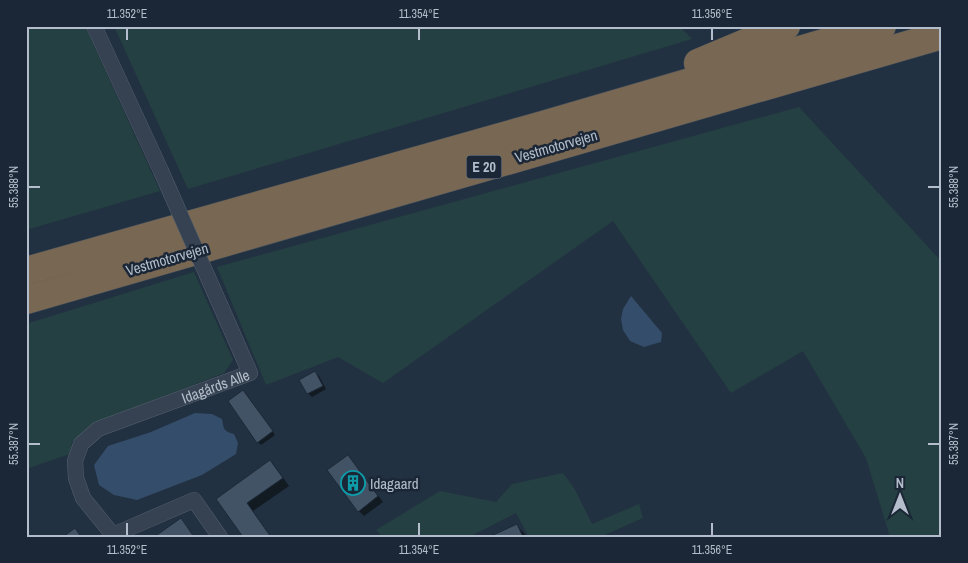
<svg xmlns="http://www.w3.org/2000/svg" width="968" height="563" font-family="'Archivo Narrow',sans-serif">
<rect width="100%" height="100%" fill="#223141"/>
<g fill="#244042">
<path d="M26 26H85L160 191 26 230Z"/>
<path d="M114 26H679L692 39 188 189Z"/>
<path d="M799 107 942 262V537H890L866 458 803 351 731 393 613 221 383 383 338 357 266 385 217 267Z"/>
<path d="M194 272 233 360 224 373 90 425 72 442 70 454 26 469V324Z"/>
<path d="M563 473 574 488 592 524 639 504 643 518 600 537H529L516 513 469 537H383L376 530 440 491 496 502 512 484Z"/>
</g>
<g fill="#344d6a">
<path d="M631 296 662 333 661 342 644 347 630 341 623 330 621 319 623 309Z"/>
<path d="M195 413 212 414 222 419C224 429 223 431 234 434L238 443 236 454 202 475 137 500 114 495 99 485 94 465 108 446 151 432Z"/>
</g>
<g fill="#0007">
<path d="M315 373 319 376 326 389 312 397 308 393Z"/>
<path d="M247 395 275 435 261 445 258 442Z"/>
<path d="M347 456 353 462 383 502 364 516 359 511Z"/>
<path d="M270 462 277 469 289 486 253 511 271 537H244L217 499Z"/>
<path d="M517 526 524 533 526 537H492Z"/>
</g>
<g fill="#425366" stroke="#1d2938">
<path d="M315 371 323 386 307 394 299 380Z"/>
<path d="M243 390 273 431 257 443 228 401Z"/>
<path d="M348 455 378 496 358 512 327 470Z"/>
<path d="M270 460 283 478 247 503 271 537H243L216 499Z"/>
<path d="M181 518 194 537H154Z"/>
<path d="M517 524 523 537H489Z"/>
<path d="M75 528 81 537H63Z"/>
</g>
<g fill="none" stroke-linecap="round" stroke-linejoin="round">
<defs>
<g id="street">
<path d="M94 26 161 171"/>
<path id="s1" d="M220 537 194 500 113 535 83 498 76 478 75 461 81 444 98 429 250 373 221 307"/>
</g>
<g id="highway">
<path d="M698 63 786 26"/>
<path d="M26 271 543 125 882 26"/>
<path d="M26 300 942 35"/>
</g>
</defs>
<use href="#street" stroke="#54606e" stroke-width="16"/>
<use href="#highway" stroke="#414d5b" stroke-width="29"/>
<use href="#street" stroke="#364251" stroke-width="15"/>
<use href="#highway" stroke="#786752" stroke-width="28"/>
<defs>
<path id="street-bridge" d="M161 171 221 307"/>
</defs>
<use href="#street-bridge" stroke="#54606e" stroke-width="16" stroke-linecap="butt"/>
<use href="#street-bridge" stroke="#364251" stroke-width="15"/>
</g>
<path fill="none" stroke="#b3bdcb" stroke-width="2" d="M127 28V40M419 28V40M712 28V40M28 187H40M928 187H940M28 444H40M928 444H940M127 523V536M419 523V536M712 523V536"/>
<defs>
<symbol id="building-ring" viewBox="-11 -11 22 22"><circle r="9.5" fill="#1b2736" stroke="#0f9aa8" stroke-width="1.5"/><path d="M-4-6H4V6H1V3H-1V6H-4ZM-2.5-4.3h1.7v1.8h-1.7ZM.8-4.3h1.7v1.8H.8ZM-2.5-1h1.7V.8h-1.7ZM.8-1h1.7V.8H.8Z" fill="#0f9aa8"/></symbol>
</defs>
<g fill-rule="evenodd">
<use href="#building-ring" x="339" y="469" width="28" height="28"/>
</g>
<g text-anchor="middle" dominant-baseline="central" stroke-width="5" stroke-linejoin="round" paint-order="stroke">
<rect fill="#1b2736" stroke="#85909e" stroke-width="1" x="466.5" y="155.5" width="35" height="23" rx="4"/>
<g font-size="14" font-weight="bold" fill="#b3bdcb">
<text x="484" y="167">E 20</text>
</g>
<g font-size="15" fill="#b3bdcb" stroke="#1b2736">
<text transform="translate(556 146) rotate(-16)">Vestmotorvejen</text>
<text transform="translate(167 259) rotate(-16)">Vestmotorvejen</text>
<text stroke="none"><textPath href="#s1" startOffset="385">Idagårds Alle</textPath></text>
</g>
<g font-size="15" fill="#b3bdcb" stroke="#1b2736" text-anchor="start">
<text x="370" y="483">Idagaard</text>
</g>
</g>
<rect width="968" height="563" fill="none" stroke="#1b2736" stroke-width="55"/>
<g transform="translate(900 496)" stroke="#1b2736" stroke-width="4" paint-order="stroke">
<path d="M0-4L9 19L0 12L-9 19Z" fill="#b3bdcb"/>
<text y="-8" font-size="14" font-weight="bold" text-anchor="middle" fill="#b3bdcb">N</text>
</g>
<rect x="28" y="28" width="912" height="508" fill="none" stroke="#b3bdcb" stroke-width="2"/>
<g font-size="12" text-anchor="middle" fill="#b3bdcb">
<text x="127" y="18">11.352°E</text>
<text x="419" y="18">11.354°E</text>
<text x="712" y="18">11.356°E</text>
<text transform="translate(14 187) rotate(-90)" y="4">55.388°N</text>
<text transform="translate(954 187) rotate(-90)" y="4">55.388°N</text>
<text transform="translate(14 444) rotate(-90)" y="4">55.387°N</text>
<text transform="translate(954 444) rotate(-90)" y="4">55.387°N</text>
<text x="127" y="554">11.352°E</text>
<text x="419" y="554">11.354°E</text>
<text x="712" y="554">11.356°E</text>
</g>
</svg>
